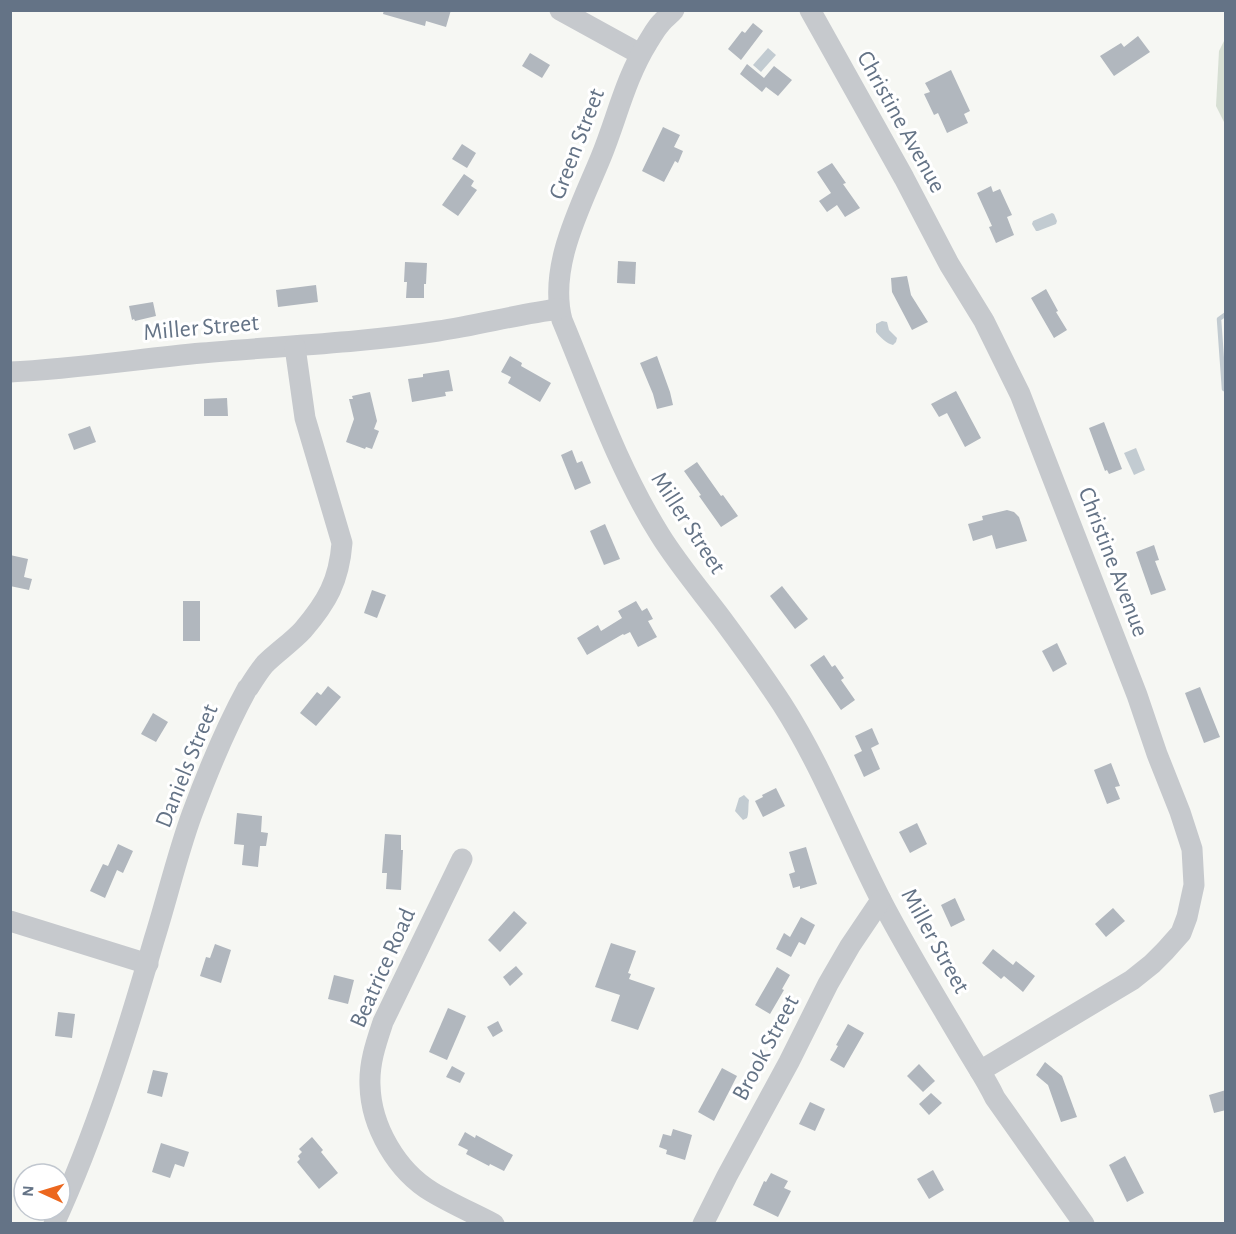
<svg xmlns="http://www.w3.org/2000/svg" width="1236" height="1234" font-family="'Alegreya Sans',sans-serif">
<rect width="100%" height="100%" fill="#f6f7f3"/>
<path fill="#d7dfd4" d="M1225 39V124L1216 106 1219 51Z"/>
<g fill="#c2cbd1">
<path d="M768 48 776 55 761 72 753 65Z"/>
<path d="M1052 213 1054 214 1057 221 1056 224 1038 231H1036L1032 224 1033 221Z"/>
<path d="M882 321 887 322 889 330 897 338 896 342 893 345C887 344 880 337 876 332V324Z"/>
<path d="M1136 448 1145 470 1134 475 1124 453Z"/>
<path d="M744 795 749 800C748 805 749 814 747 818L743 820 735 811 739 798Z"/>
</g>
<g fill="none" stroke-linecap="round" stroke-linejoin="round">
<path stroke="#c2cbd1" stroke-width="4.5" d="M1226 314 1219 319 1224 389 1226 390"/>
</g>
<g fill="#b1b7be">
<path d="M384 10H451L446 27 426 21 425 26 383 14Z"/>
<path d="M753 23 763 31 741 60 728 49 742 31 745 33Z"/>
<path d="M1138 36 1150 52 1114 76 1100 56 1121 43 1124 47Z"/>
<path d="M530 53 550 65 542 78 522 66Z"/>
<path d="M747 64 764 78 774 66 792 80 778 96 766 87 762 92 740 74Z"/>
<path d="M951 70 970 111 964 114 968 123 947 133 938 113 934 115 924 94 930 92 925 83Z"/>
<path d="M663 127 680 135 674 147 683 151 678 163 675 161 664 182 642 171Z"/>
<path d="M462 144 476 153 467 168 452 159Z"/>
<path d="M832 163 846 183 843 184 860 208 845 217 837 205 827 212 819 201 831 193 817 172Z"/>
<path d="M464 174 474 181 471 186 477 190 458 216 442 205Z"/>
<path d="M991 186 993 192 1000 189 1012 215 1007 217 1014 235 996 243 989 227 992 226 977 193Z"/>
<path d="M618 261 636 262 635 284 617 283Z"/>
<path d="M405 262 427 263 426 284H424V298H406L407 282H404Z"/>
<path d="M907 276 911 295 928 322 912 330 892 292 891 278Z"/>
<path d="M316 285 318 302 278 307 276 290Z"/>
<path d="M1046 289 1058 311 1056 312 1067 330 1054 338 1031 298Z"/>
<path d="M153 302 156 316 135 321 134 319 132 320 129 306Z"/>
<path d="M510 356 522 363 521 366 551 383 540 402 508 383 511 377 501 372Z"/>
<path d="M657 356 670 392 673 405 657 409 653 394 640 363Z"/>
<path d="M449 370 453 391 445 392 446 396 412 402 408 379 423 377V374Z"/>
<path d="M956 391 981 438 965 447 947 413 939 417 931 404Z"/>
<path d="M370 392 377 421 374 429 379 431 372 449 366 447 365 449 346 442 354 419 349 399H353L352 396Z"/>
<path d="M227 398 228 416H204V399Z"/>
<path d="M1104 422 1122 469 1109 474 1107 470 1105 471 1089 428Z"/>
<path d="M90 426 96 442 74 450 68 434Z"/>
<path d="M572 450 577 463 582 461 591 483 575 490 561 455Z"/>
<path d="M697 462 721 496 723 495 738 516 721 527 699 496 701 495 684 471Z"/>
<path d="M1007 510 1014 512 1019 517 1027 541 996 549 992 535 973 541 968 524 983 520 982 516Z"/>
<path d="M605 524 620 559 604 565 590 531Z"/>
<path d="M1154 545 1159 560 1155 561 1166 590 1151 595 1136 552Z"/>
<path d="M10 555 28 559 24 577 32 579 29 590 10 586Z"/>
<path d="M782 586 808 619 795 629 770 596Z"/>
<path d="M372 590 386 595 377 618 364 613Z"/>
<rect x="183" y="601" width="17" height="40"/>
<path d="M636 601 642 611 647 608 653 619 648 621 657 637 638 647 630 632 624 635 623 634 587 655 577 638 598 625 601 631 622 618 618 611Z"/>
<path d="M1057 643 1067 664 1053 672 1042 651Z"/>
<path d="M824 655 832 667 835 665 844 678 841 680 855 700 841 710 810 665Z"/>
<path d="M328 686 341 697 316 726 300 713 317 692 321 695Z"/>
<path d="M1200 687 1220 737 1204 743 1185 693Z"/>
<path d="M153 713 168 722 156 742 141 734Z"/>
<path d="M872 728 879 744 871 748 880 769 864 777 854 755 862 751 855 736Z"/>
<path d="M1111 763 1120 786 1115 787 1120 799 1107 804 1094 770Z"/>
<path d="M776 788 785 806 763 817 755 801 763 797 762 795Z"/>
<path d="M237 813 262 816 261 832 268 833 266 846H260L258 867 242 865 244 845 234 844Z"/>
<path d="M917 823 927 844 910 853 899 832Z"/>
<path d="M385 834 401 835V850H403L401 890 386 889 387 873H382Z"/>
<path d="M118 844 133 851 123 873 117 870 105 898 90 891 103 864 108 866Z"/>
<path d="M806 847 817 884 800 889V886L793 888 789 874 795 872 789 852Z"/>
<path d="M955 898 965 920 951 927 941 905Z"/>
<path d="M1113 908 1125 921 1106 937 1095 924Z"/>
<path d="M514 911 527 923 500 952 488 940Z"/>
<path d="M801 917 815 925 805 945 799 942 791 957 776 949 784 933 790 937Z"/>
<path d="M611 943 636 951 628 973 631 974 629 979 655 988 638 1030 611 1021 620 995 595 987Z"/>
<path d="M215 944 231 950 221 983 200 976 206 957 210 958Z"/>
<path d="M993 949 1013 965 1016 961 1035 976 1023 992 1004 976 1001 979 982 963Z"/>
<path d="M516 966 523 974 510 986 503 977Z"/>
<path d="M777 967 790 975 782 989 784 990 770 1014 755 1005Z"/>
<path d="M334 975 354 980 348 1004 328 999Z"/>
<path d="M448 1008 466 1016 447 1060 429 1052Z"/>
<path d="M58 1012 75 1014 72 1038 55 1036Z"/>
<path d="M498 1021 503 1031 493 1037 487 1027Z"/>
<path d="M848 1024 864 1033 844 1068 830 1060 838 1046 836 1045Z"/>
<path d="M1045 1062 1062 1076 1077 1117 1061 1122 1048 1085 1036 1075Z"/>
<path d="M919 1064 935 1081 923 1092 907 1076Z"/>
<path d="M452 1066 465 1073 460 1083 446 1077Z"/>
<path d="M722 1068 737 1076 714 1121 698 1112Z"/>
<path d="M153 1070 168 1073 162 1097 147 1093Z"/>
<path d="M1226 1090V1110L1214 1113 1209 1095Z"/>
<path d="M931 1093 942 1103 929 1115 919 1104Z"/>
<path d="M810 1102 825 1109 815 1131 799 1124Z"/>
<path d="M673 1129 692 1135 685 1160 666 1154 667 1150 659 1147 663 1134 671 1136Z"/>
<path d="M465 1132 475 1138 476 1135 513 1155 504 1171 490 1164 489 1166 466 1154 468 1150 458 1145Z"/>
<path d="M312 1137 323 1150 321 1152 338 1173 319 1189 297 1162 300 1159 298 1156 302 1152 299 1149Z"/>
<path d="M161 1143 189 1152 184 1167 175 1164 170 1178 152 1172Z"/>
<path d="M1125 1156 1144 1193 1127 1202 1109 1165Z"/>
<path d="M933 1170 944 1190 929 1199 917 1179Z"/>
<path d="M771 1173 788 1181 784 1188 791 1191 778 1217 753 1205 764 1181 766 1182Z"/>
</g>
<g fill="none" stroke-linecap="round" stroke-linejoin="round">
<g stroke="#c6c9cd" stroke-width="21">
<path d="M560 10 640 54"/>
<path d="M674 10C670 15 665 18 661 23 656 28 652 36 648 42 625 79 617 118 601 157 581 206 548 266 562 320 592 392 618 468 660 535 678 564 701 591 722 619 742 646 763 675 782 704 822 766 848 836 882 902 907 950 936 997 963 1043 974 1062 986 1079 995 1098L1084 1224"/>
<path d="M810 10 904 178 949 264 984 321 1020 394 1137 695 1157 754 1180 812 1192 849 1194 885 1187 917 1181 933 1165 951 1152 964 1132 980 980 1071"/>
<path d="M10 372C74 369 138 359 202 353 280 346 360 343 438 331 479 325 519 314 559 309"/>
<path d="M462 859 383 1022C376 1043 369 1063 370 1085 371 1127 397 1171 432 1192 452 1204 473 1213 494 1224"/>
<path d="M10 921 148 964"/>
<path d="M54 1224C96 1133 126 1036 154 940 167 899 177 855 192 814 208 771 225 729 247 689L249 687C254 679 259 671 265 664 277 652 292 642 303 630 327 602 339 581 342 543L305 418 295 347"/>
<path d="M703 1224 727 1176 789 1062 828 984 850 946 881 900"/>
</g>
</g>
<g text-anchor="middle" dominant-baseline="central" stroke-width="6" stroke-linejoin="round" paint-order="stroke">
<g font-size="24" fill="#647386" stroke="#fff">
<text transform="translate(901 122) rotate(61)">Christine Avenue</text>
<text transform="translate(577 144) rotate(-69)">Green Street</text>
<text transform="translate(201 328) rotate(-5)">Miller Street</text>
<text transform="translate(688 523) rotate(57)">Miller Street</text>
<text transform="translate(1113 562) rotate(69)">Christine Avenue</text>
<text transform="translate(187 766) rotate(-68)">Daniels Street</text>
<text transform="translate(935 941) rotate(61)">Miller Street</text>
<text transform="translate(383 968) rotate(-66)">Beatrice Road</text>
<text transform="translate(766 1048) rotate(-62)">Brook Street</text>
</g>
</g>
<rect width="1236" height="1234" fill="none" stroke="#647386" stroke-width="24"/>
<g transform="translate(42 1192) rotate(274)"><circle r="28" fill="#ffffff" stroke="#c1c7cf" stroke-width="1.5"/>
<path d="M0-4.5L10 22L0 15L-10 22Z" fill="#ec671e"/>
<text y="-9" font-size="16" font-weight="bold" text-anchor="middle" fill="#647386">N</text>
</g>
</svg>
